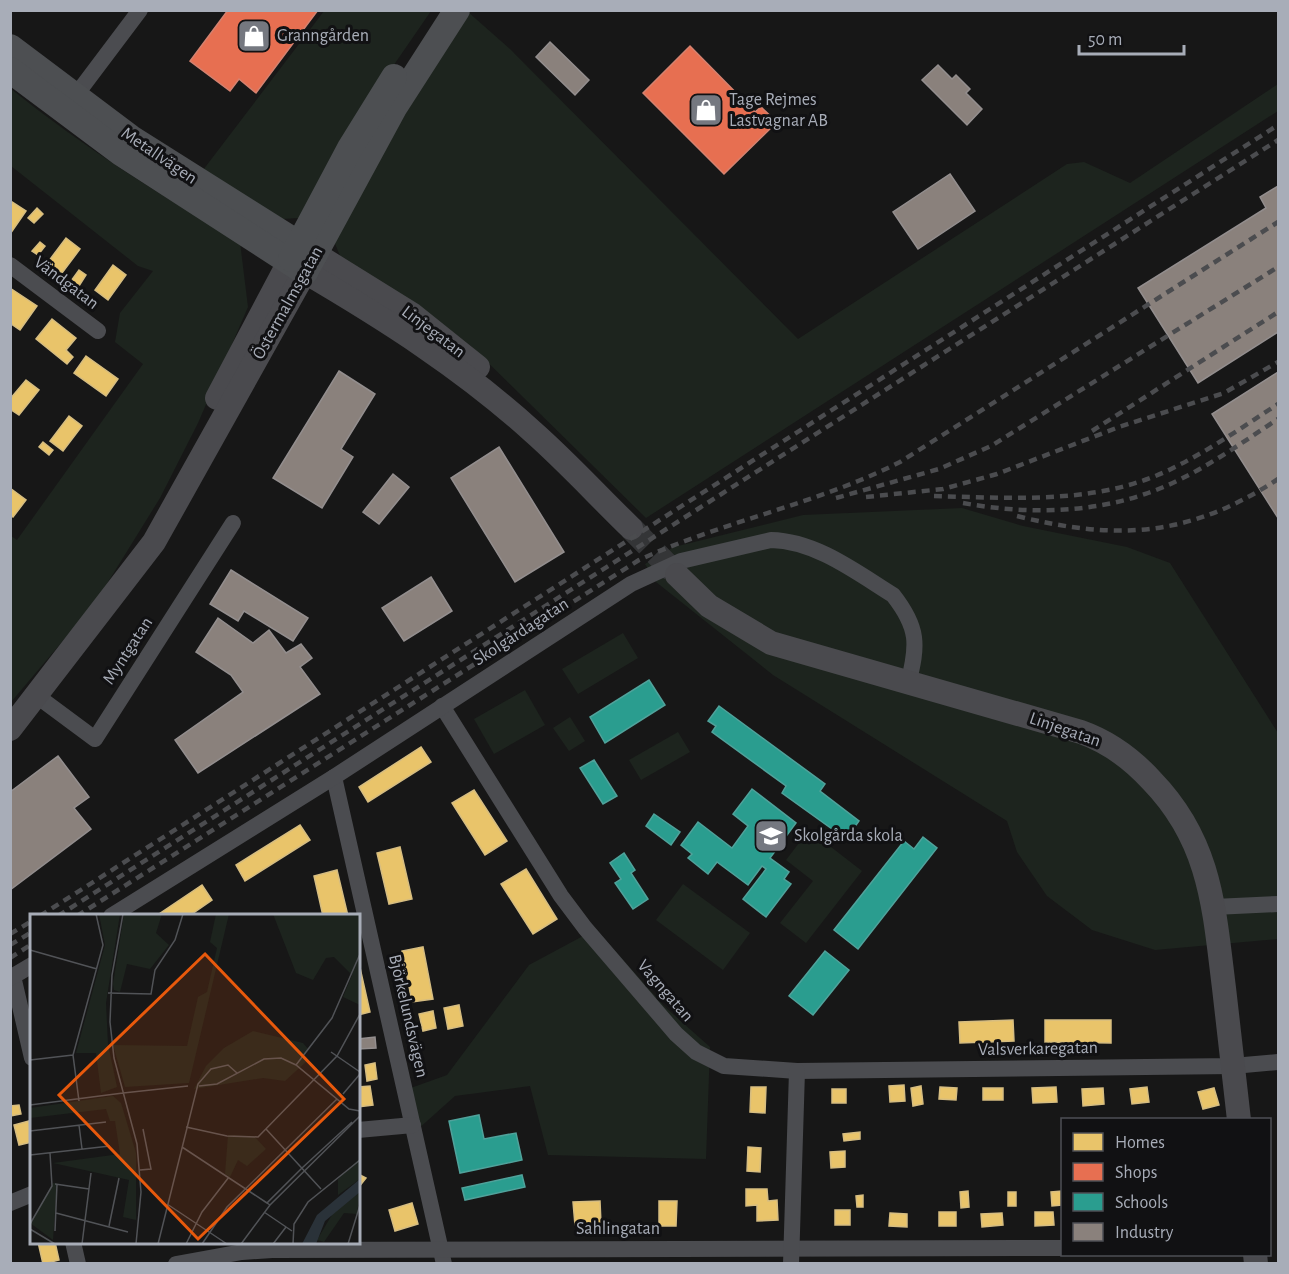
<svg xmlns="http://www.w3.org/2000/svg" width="1289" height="1274" font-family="'Alegreya Sans',sans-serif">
<rect width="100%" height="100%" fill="#171717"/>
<g fill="#1d241e">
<path d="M324 11H431L367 104 299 218 282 219 200 174Z"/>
<path d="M467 11 510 49 798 339 1067 164 1084 162 1130 183 1278 84V111L646 518 471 346 431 315 342 261 334 241 361 188Z"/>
<path d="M11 89C83 147 160 195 240 242L248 307 198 423 160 498 95 603 11 702V536L17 540 143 364 115 342 120 313 153 271 138 266 11 166Z"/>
<path d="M962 508 1023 526 1127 547 1170 563 1278 733V939L1155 950 1092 930 1047 896 1017 852 1007 821 773 675 656 582 645 564 674 547 803 515Z"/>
<path d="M623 633 638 658 578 694 562 669Z"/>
<path d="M525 690 545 725 494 754 474 719Z"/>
<path d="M570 717 585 741 569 751 553 728Z"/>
<path d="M678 732 690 752 641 780 629 760Z"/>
<path d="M809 830 862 871 806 943 780 923 813 881 786 860Z"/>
<path d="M683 884 750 933 723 970 656 920Z"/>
<path d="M596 929 664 1006 710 1047 706 1159 548 1155 530 1086 455 1096 417 1130 408 1089 447 1075 529 965Z"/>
</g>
<g fill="#e9c46a" stroke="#d6bd81" stroke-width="1.5">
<path d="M12 202 26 211 10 234V204Z"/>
<path d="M37 208 43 214 34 223 28 218Z"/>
<path d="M66 238 80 249 62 273 48 262Z"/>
<path d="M40 242 45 246 38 255 32 251Z"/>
<path d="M113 265 126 275 108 300 95 290Z"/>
<path d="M79 270 86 275 79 286 71 281Z"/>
<path d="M10 288 37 306 20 330 10 323Z"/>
<path d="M52 319 76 338 66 350 73 357 67 364 36 339Z"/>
<path d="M86 356 118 379 106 396 74 373Z"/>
<path d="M26 380 39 390 19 415 10 409V399Z"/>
<path d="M69 416 82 426 63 451 50 441Z"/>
<path d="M43 442 53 450 49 455 39 447Z"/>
<path d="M10 488 26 500 13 517 10 515Z"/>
<path d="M421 747 431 762 368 802 359 787Z"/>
<path d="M474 790 507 841 485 855 452 803Z"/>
<path d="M300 825 310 840 245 881 236 865Z"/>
<path d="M400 847 412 899 389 904 377 853Z"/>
<path d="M526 869 557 919 533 934 501 884Z"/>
<path d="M337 870 348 916H323L314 876Z"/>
<path d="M202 885 212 900 189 916H156Z"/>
<path d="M423 947 433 999 412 1002 402 951Z"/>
<path d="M358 959 370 1012 358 1015Z"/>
<path d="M459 1005 463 1026 448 1029 444 1008Z"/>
<path d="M433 1011 436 1028 423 1031 419 1014Z"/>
<path d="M1013 1020 1014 1041 960 1043 959 1022Z"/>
<path d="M1045 1020H1111V1043L1045 1042Z"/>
<path d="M375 1063 377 1079 367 1081 365 1065Z"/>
<path d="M904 1085 905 1101 890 1102 889 1086Z"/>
<path d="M370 1086 373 1105 358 1107V1087Z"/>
<path d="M921 1086 923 1104 913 1106 911 1088Z"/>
<path d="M751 1087H766L765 1113 750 1112Z"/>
<path d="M940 1087 957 1088 956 1100 939 1099Z"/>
<path d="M1056 1087 1057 1102 1033 1103 1032 1088Z"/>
<path d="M1147 1087 1149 1102 1132 1104 1130 1089Z"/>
<rect x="983" y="1088" width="20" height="12"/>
<path d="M1103 1088 1104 1104 1083 1106 1082 1089Z"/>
<path d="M1214 1088 1219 1105 1203 1109 1198 1092Z"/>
<rect x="832" y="1089" width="14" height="14"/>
<path d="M19 1105 21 1114 10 1116V1106Z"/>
<path d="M29 1121 32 1142 19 1145 14 1125Z"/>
<path d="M860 1132V1139L844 1141 843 1134Z"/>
<path d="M748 1147 761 1148 760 1172 747 1171Z"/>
<path d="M845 1151V1167L831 1168 830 1152Z"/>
<path d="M358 1174 366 1178 358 1188Z"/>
<path d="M746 1189H767L768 1201 777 1200 778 1220 757 1221V1205L746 1206Z"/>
<path d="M968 1191 969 1207 961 1208 960 1192Z"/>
<path d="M1062 1191V1205L1052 1206 1051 1192Z"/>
<rect x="1008" y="1192" width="8" height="14"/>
<path d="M863 1195V1207H857L856 1196Z"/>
<path d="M600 1201 601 1224 575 1225 573 1202Z"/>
<path d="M659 1201H677L676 1226H659Z"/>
<path d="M412 1203 418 1224 395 1231 389 1210Z"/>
<rect x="835" y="1210" width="15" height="15"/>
<rect x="939" y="1212" width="17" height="14"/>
<path d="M1035 1212H1053L1054 1225 1035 1226Z"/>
<path d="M890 1213 907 1214V1227L889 1226Z"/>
<path d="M1002 1213 1003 1225 982 1227 981 1214Z"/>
<path d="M38 1242H55L59 1260 43 1264Z"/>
</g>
<g fill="#e76f51" stroke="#d48270" stroke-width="1.5">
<path d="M228 10H318L256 93 239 79 230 91 190 61Z"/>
<path d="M690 46 755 112 761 107 777 122 724 174 643 93Z"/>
</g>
<g fill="#2a9d8f" stroke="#50a29b" stroke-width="1.5">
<path d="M649 680 665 705 605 743 590 717Z"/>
<path d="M719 706 825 784 820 791 859 821 846 839 782 793 786 786 712 732 716 726 708 721Z"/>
<path d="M594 760 617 796 603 804 580 768Z"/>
<path d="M752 789 796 823 770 858 789 872 784 879 791 884 766 917 743 899 766 869 762 866 748 885 717 862 708 874 688 858 692 854 681 845 698 822 732 848 748 826 733 814Z"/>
<path d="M654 814 680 832 671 845 646 826Z"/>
<path d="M923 837 937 848 858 949 834 930 904 841 914 849Z"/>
<path d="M624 853 635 870 631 873 648 899 633 909 615 883 621 879 610 863Z"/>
<path d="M825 951 849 970 813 1015 789 996Z"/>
<path d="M479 1115 484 1139 516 1133 522 1160 460 1173 449 1121Z"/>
<path d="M522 1175 525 1187 465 1200 462 1188Z"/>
</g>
<g fill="#8a817c" stroke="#938e8e" stroke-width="1.5">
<path d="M550 42 589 80 575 95 536 57Z"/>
<path d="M938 65 952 79 956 75 970 89 966 93 982 109 967 125 922 80Z"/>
<path d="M950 174 975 211 918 249 893 212Z"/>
<path d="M1278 186V332L1198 383 1138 288 1266 208 1260 197Z"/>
<path d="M339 371 375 394 341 449 353 457 322 508 273 478Z"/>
<path d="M1278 372V518L1212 414Z"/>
<path d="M499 447 564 552 515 582 451 478Z"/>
<path d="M393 474 409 487 379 524 363 512Z"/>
<path d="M231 570 308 618 293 641 244 611 238 621 210 604Z"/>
<path d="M431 577 452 611 404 641 382 608Z"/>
<path d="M218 618 253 643 269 630 286 653 301 644 312 658 300 667 320 694 198 773 175 740 243 692 231 675 196 652Z"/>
<path d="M58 756 89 797 74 808 91 829 10 890V792Z"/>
<path d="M375 1037 376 1048 358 1049V1039Z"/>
</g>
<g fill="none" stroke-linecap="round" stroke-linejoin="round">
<path stroke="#343537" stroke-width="24" stroke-dasharray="24 12" stroke-linecap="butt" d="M631 528 677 575"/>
<g stroke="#4b4c50" stroke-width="16">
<path d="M70 103 140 10"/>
<path d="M10 265 98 331"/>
<path d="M37 696 95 739 233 523"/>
<path d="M442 706 561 896 585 928 676 1034 696 1052 724 1066 797 1071 1233 1066 1278 1062"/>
<path d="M334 777 444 1264"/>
<path d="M1214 907 1278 904"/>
<path d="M111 916 334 777 631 584 681 561 771 540C816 541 856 572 893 595 919 628 918 645 908 684"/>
<path d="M13 976 32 1058"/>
<path d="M10 978 32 965"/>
<path d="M358 1130 413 1125"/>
<path d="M10 1203 32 1194"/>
<path d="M73 1242 78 1264"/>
<path d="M176 1264 242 1252 272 1250 1062 1248"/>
<path d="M791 1264 797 1071"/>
</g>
<g stroke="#4a4a4e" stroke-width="24">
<path d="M315 254 413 315 478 367"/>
<path d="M217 398 289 262"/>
<path d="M677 575 709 606 771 643 1081 732C1109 742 1132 759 1152 781 1211 842 1214 908 1224 988 1229 1032 1234 1075 1239 1120"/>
<path d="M10 729 154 542 305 272C385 319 464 369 533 432 567 462 598 496 631 528"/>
<path d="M1255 1254 1256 1264"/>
</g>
<g stroke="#4d4f52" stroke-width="26">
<path d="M10 47 131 138 315 254"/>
<path d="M10 70 121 153 305 272 394 108 457 10"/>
<path d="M291 259 350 148 394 77"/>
</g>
<g stroke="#4b4c4f" stroke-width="4.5" stroke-dasharray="8 6" stroke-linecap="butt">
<path d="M1092 431 1278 312"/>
<path d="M934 496C1014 498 1100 505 1173 468 1210 450 1244 426 1278 404"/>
<path d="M866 497 943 489 997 474 1119 427 1224 393 1278 362"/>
<path d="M836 498 939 469 991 446 1278 267"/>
<path d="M963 503C1023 514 1089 514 1148 493 1194 477 1237 446 1278 419"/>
<path d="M1017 516C1117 541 1190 537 1278 479"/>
<path d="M40 916 1278 125"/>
<path d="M58 916 1278 140"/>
<path d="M77 916 639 560C724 521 817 504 900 462L1278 222"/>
<path d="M10 934 32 921"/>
<path d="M10 945 32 932"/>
<path d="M10 958 32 944"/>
</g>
</g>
<defs>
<symbol id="shop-square" viewBox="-11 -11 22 22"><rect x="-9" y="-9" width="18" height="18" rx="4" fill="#757880" stroke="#111113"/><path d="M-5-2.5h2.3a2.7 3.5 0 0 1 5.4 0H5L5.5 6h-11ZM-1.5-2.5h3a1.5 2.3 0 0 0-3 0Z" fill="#fff"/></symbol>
<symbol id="school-square" viewBox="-11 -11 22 22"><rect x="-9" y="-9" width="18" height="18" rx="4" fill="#757880" stroke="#111113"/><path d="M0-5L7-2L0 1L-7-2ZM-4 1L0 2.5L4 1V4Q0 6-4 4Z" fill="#fff"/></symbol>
</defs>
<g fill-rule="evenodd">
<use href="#shop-square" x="235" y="17" width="38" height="38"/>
<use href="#shop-square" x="687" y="91" width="38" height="38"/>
<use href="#school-square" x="752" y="817" width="38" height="38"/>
</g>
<g text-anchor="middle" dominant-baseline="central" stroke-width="6" stroke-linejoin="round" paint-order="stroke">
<g font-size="18" fill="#a8adb8" stroke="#111113" text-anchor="start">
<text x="277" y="36">Granngården</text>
<text x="729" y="100">Tage Rejmes<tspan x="729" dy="21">Lastvagnar AB</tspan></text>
<text x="794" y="836">Skolgårda skola</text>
</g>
<g font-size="18" fill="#a8adb8" stroke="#111113">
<text transform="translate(159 156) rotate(34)">Metallvägen</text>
<text transform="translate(66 283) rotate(37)">Vändgatan</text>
<text transform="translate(288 303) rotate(-61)">Östermalmsgatan</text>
<text transform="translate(433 332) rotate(37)">Linjegatan</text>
<text transform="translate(521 632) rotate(-33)">Skolgårdagatan</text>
<text transform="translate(128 651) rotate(-57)">Myntgatan</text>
<text transform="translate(1065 730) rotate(19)">Linjegatan</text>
<text transform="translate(665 991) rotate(49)">Vagngatan</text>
<text transform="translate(408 1016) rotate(77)">Björkelundsvägen</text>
<text transform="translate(1038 1049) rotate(-1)">Valsverkaregatan</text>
<text x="618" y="1229">Sahlingatan</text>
</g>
</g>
<g transform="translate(30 914)">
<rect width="330" height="330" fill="#171717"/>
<path d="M69 0H90L76 89 78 130 87 173 71 179 66 139H46L75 31ZM94 0H132L126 19 139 31 120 55 97 50 90 78 84 76 83 70ZM186 0H199L159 169 95 173 83 131 157 132 168 83 177 78 187 34 180 28ZM243 0H330V91L313 83 322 61 304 43 296 44 283 66 266 59ZM223 117 273 129 279 136 273 143 277 147 255 167 233 164 164 175 176 152 194 134ZM83 182 91 189 106 239V306L93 303 99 266 23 249 90 240 85 207H80L76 195 0 204V194ZM198 221 224 222 236 235 217 252 208 246 200 263 195 260ZM330 244V265L308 281V265ZM23 269H27L23 326 0 309ZM330 278 327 300 314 299 294 328 287 326 303 299Z" fill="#1d241e"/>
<path d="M330 265V278L295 307 286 330H272L287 301Z" fill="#2a3239"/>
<path fill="none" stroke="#515357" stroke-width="1.5" d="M93 0 82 61 80 108 84 144 107 230 111 278 106 330M0 36 67 55M78 79 121 80 125 56 145 26 153 0M301 138 330 158M0 146 43 141M266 151 302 104 330 40M169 172 187 170 234 145 251 144 266 151 319 195 330 197M93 179 158 172M313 180 330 160M49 187 43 141 73 31 66 0M0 191 93 179M49 211 52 235M156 213 197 222 228 223 307 142 330 100M236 215 291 275M0 217 76 208M152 233 237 289M0 241 80 232M110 256 121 255 113 215M25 270 59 275M137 290 197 330M240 291 237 289 272 254 322 208M234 298 262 317M26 299 98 318M0 310 22 272 20 239M79 312 89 264M0 315 25 330M25 317 27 270M52 330 61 259M128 330 168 170 181 155 198 151 207 159M156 330 172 298 199 263M172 330 197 293 307 185M211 330 240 291 330 202M243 330 256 313M263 330 264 310 278 288 330 246M318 330 330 291"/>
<path fill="#e8590c" fill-opacity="0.15" stroke="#e8590c" stroke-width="3" d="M175 40 314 185 168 325 29 181Z"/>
<rect width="330" height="330" fill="none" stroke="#a8adb8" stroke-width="3"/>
</g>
<rect width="1289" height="1274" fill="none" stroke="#a8adb8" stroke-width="24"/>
<rect x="1061" y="1118" width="210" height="138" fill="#111113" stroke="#4d4f55" stroke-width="1.5"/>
<rect x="1073" y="1133" width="30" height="18" fill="#e9c46a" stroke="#4d4f55" stroke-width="1.5"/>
<text x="1115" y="1148" font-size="18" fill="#a8adb8">Homes</text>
<rect x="1073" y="1163" width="30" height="18" fill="#e76f51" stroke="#4d4f55" stroke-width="1.5"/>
<text x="1115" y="1178" font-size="18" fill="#a8adb8">Shops</text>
<rect x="1073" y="1193" width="30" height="18" fill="#2a9d8f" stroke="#4d4f55" stroke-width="1.5"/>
<text x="1115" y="1208" font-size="18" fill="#a8adb8">Schools</text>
<rect x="1073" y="1223" width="30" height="18" fill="#8a817c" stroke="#4d4f55" stroke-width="1.5"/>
<text x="1115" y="1238" font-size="18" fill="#a8adb8">Industry</text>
<path d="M1079 45v9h105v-9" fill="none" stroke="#a8adb8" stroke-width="3"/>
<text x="1088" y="45" font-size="18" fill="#a8adb8" stroke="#111113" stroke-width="4.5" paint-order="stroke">50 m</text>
</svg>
